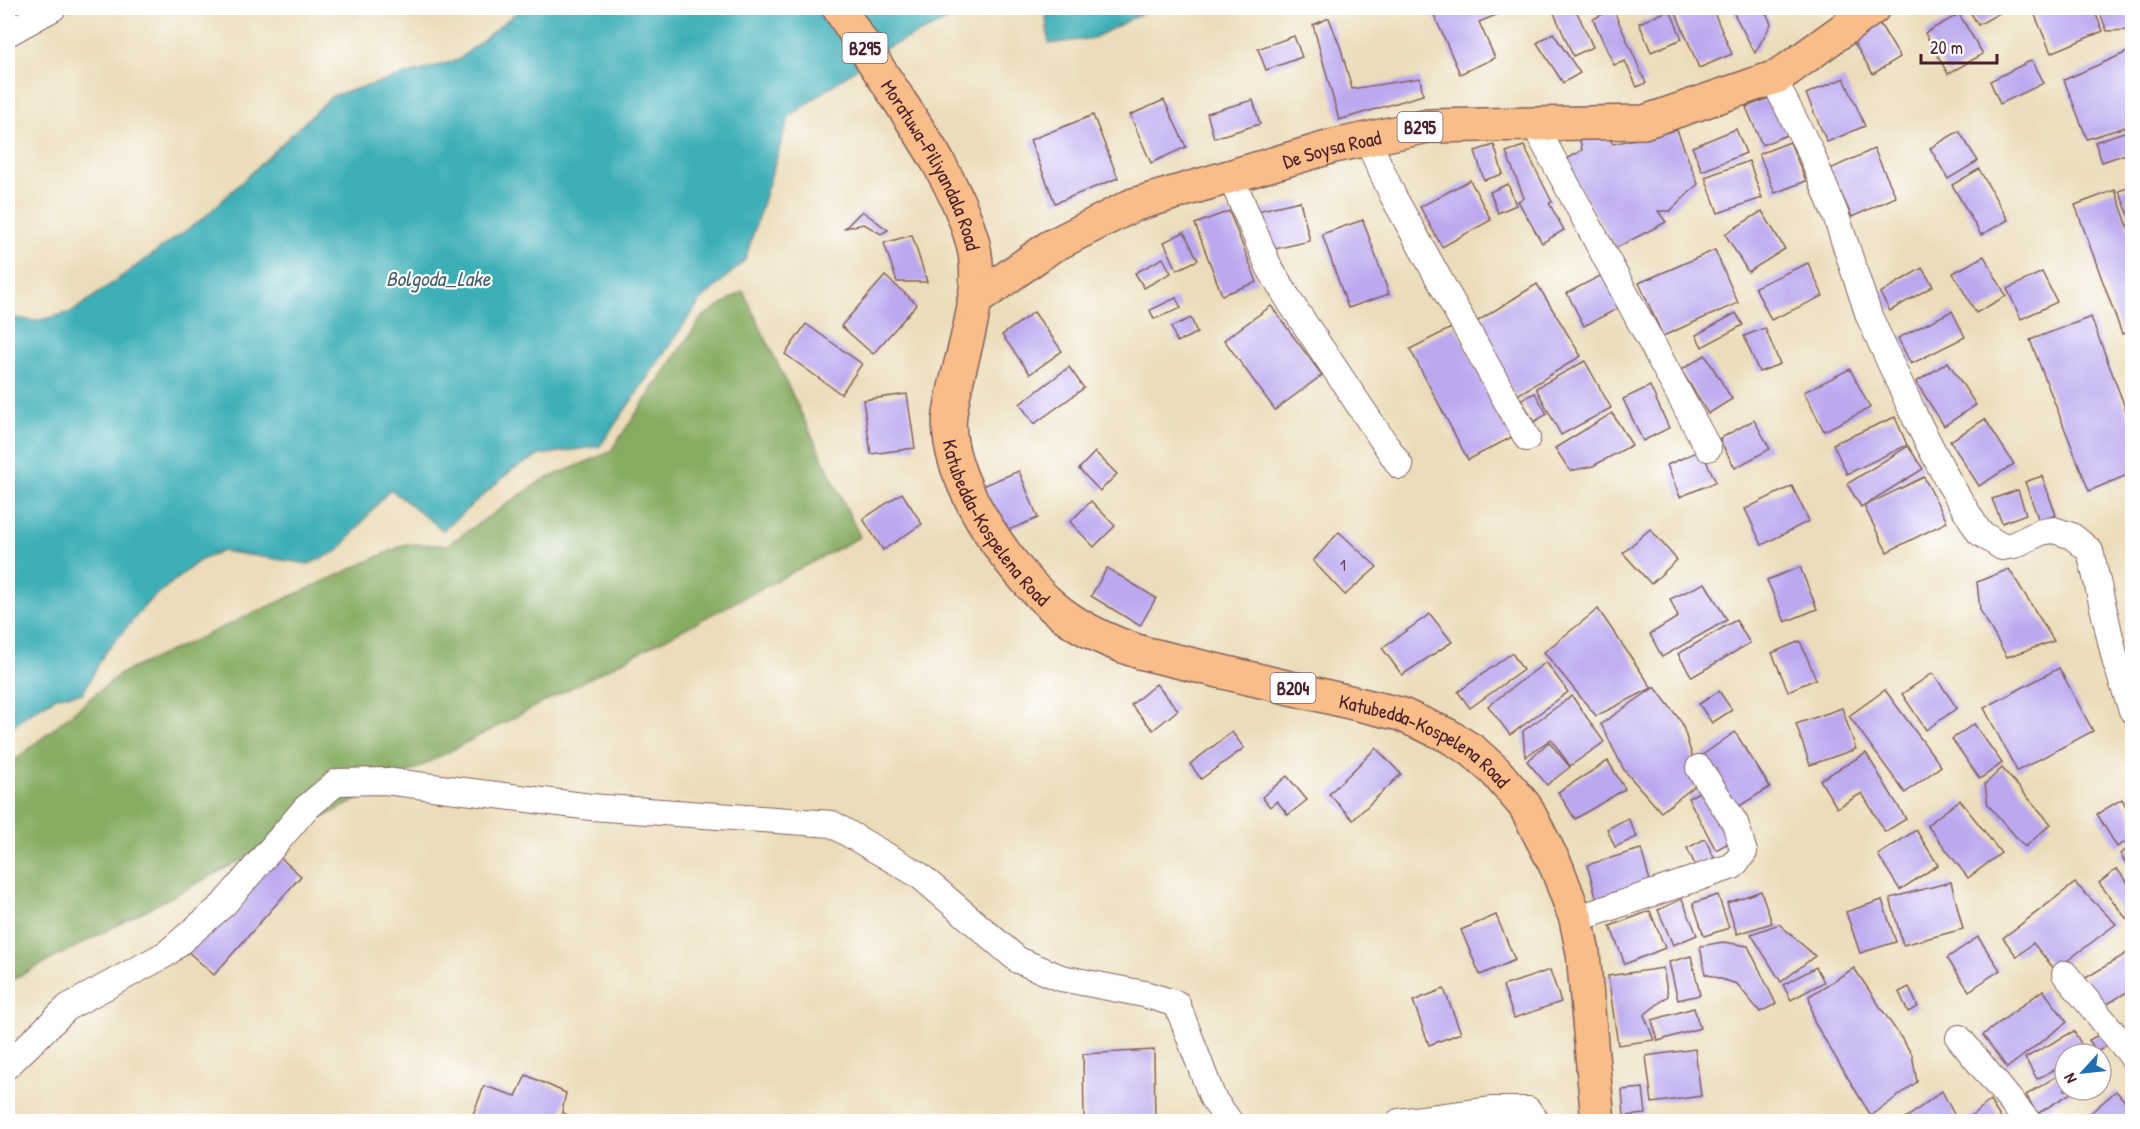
<svg xmlns="http://www.w3.org/2000/svg" width="2140" height="1129" font-family="'Patrick Hand',sans-serif">
<rect width="100%" height="100%" fill="#fff"/>
<filter id="ink" filterUnits="userSpaceOnUse"><feTurbulence type="fractalNoise" baseFrequency=".0167" numOctaves="2"/><feDisplacementMap in="SourceGraphic" scale="12" xChannelSelector="R" yChannelSelector="G"/><feConvolveMatrix kernelMatrix="1 2 1 2 8 2 1 2 1" color-interpolation-filters="sRGB"/></filter>
<filter id="wash" filterUnits="userSpaceOnUse"><feTurbulence type="fractalNoise" baseFrequency=".008" numOctaves="4" result="noise"/><feDisplacementMap in="SourceGraphic" scale="24" xChannelSelector="R" yChannelSelector="G"/><feGaussianBlur stdDeviation="1.35" result="paint"/><feColorMatrix in="noise" values="0 0 0 0 0 0 0 0 0 0 0 0 0 0 0 0 0 1.4 0 .05"/><feComposite in="paint" operator="in"/></filter>
<g filter="url(#wash)">
<rect width="100%" height="100%" fill="#ebddb9"/>
<path fill="#87ac62" stroke="#686646" stroke-width="1.5" d="M743 291 860 537 8 982V766L120 674 406 544 447 545 541 481 610 452 702 317Z"/>
<g fill="#3eafb7" stroke="#446771" stroke-width="1.5">
<path d="M522 8H961L954 18 883 49 789 117 745 260 700 301 600 446 540 455 513 469 443 530 390 489 338 551 309 564 222 551 199 561 150 600 104 654 83 693 58 696 26 715 8 731V317L36 321 72 312 206 216 332 96 458 60Z"/>
<path d="M1045 8H1152L1094 38 1049 44Z"/>
</g>
<g id="blocks">
<g fill="#bba8ef">
<path d="M1431 8H1513L1479 22 1495 58 1460 74Z"/>
<path d="M1566 8H1575L1593 47 1573 56 1554 13Z"/>
<path d="M1674 8H1712L1732 54 1699 68Z"/>
<path d="M1731 8H1764L1771 24 1755 53Z"/>
<path d="M1968 8H1997L2000 13 1978 25Z"/>
<path d="M2032 8H2093L2103 31 2051 53Z"/>
<path d="M2098 8H2132V30L2107 31Z"/>
<path d="M1613 9 1646 83 1637 87 1625 61 1614 65 1593 19Z"/>
<path d="M1670 10 1682 39 1651 52 1639 23Z"/>
<path d="M1959 14 1983 54 1948 74 1925 33Z"/>
<path d="M1329 18 1341 49 1352 89 1420 78 1423 95 1339 120 1313 25Z"/>
<path d="M1880 24 1900 57 1873 74 1853 41Z"/>
<path d="M1553 33 1580 73 1563 83 1537 43Z"/>
<path d="M1294 36 1302 57 1266 70 1258 49Z"/>
<path d="M2132 50V125L2087 139 2064 80Z"/>
<path d="M2032 60 2044 83 2000 104 1990 81Z"/>
<path d="M1844 78 1865 126 1827 142 1806 94Z"/>
<path d="M1772 97 1787 135 1762 145 1746 107Z"/>
<path d="M1164 100 1186 147 1151 163 1130 115Z"/>
<path d="M1253 100 1260 124 1214 138 1207 113Z"/>
<path d="M1093 115 1118 178 1055 203 1030 140Z"/>
<path d="M1736 129 1746 153 1702 171 1692 147Z"/>
<path d="M2132 129V152L2102 162 2095 142Z"/>
<path d="M1677 130 1698 184 1670 211H1658L1666 222 1616 248 1564 161 1582 150 1579 135 1607 134 1613 144Z"/>
<path d="M1959 131 1978 161 1948 179 1930 148Z"/>
<path d="M1790 142 1806 181 1775 193 1759 154Z"/>
<path d="M1494 145 1503 174 1484 180 1475 151Z"/>
<path d="M1524 146 1552 202 1549 203 1564 230 1542 243 1518 201 1524 198 1506 152Z"/>
<path d="M1874 149 1896 197 1852 217 1830 169Z"/>
<path d="M1749 161 1762 198 1718 213 1705 177Z"/>
<path d="M1979 169 2008 220 1981 235 1952 185Z"/>
<path d="M1470 180 1491 220 1442 247 1420 207Z"/>
<path d="M1508 184 1516 205 1498 213 1490 192Z"/>
<path d="M2132 186V223L2119 191Z"/>
<path d="M2115 190 2132 238V331L2122 334 2075 205Z"/>
<path d="M1300 201 1310 241 1266 251 1257 211Z"/>
<path d="M862 211 888 230 881 234 864 224 845 228Z"/>
<path d="M1229 211 1257 282 1222 295 1195 224Z"/>
<path d="M1762 211 1785 249 1748 272 1725 234Z"/>
<path d="M1363 220 1389 294 1348 308 1322 234Z"/>
<path d="M1184 232 1198 260 1177 270 1164 242Z"/>
<path d="M912 235 927 282H897L884 243Z"/>
<path d="M1715 250 1738 303 1663 336 1639 283Z"/>
<path d="M1984 256 2006 296 1976 313 1953 273Z"/>
<path d="M1163 258 1171 273 1144 288 1135 273Z"/>
<path d="M1808 263 1823 296 1771 320 1755 287Z"/>
<path d="M1922 268 1933 286 1890 311 1880 293Z"/>
<path d="M2042 272 2057 302 2021 319 2007 289Z"/>
<path d="M1604 274 1621 307 1584 326 1567 293Z"/>
<path d="M885 276 917 304 873 354 841 326Z"/>
<path d="M1537 284 1581 356 1516 396 1473 324Z"/>
<path d="M1176 298 1181 308 1154 319 1150 310Z"/>
<path d="M1271 306 1322 375 1275 410 1224 340Z"/>
<path d="M1952 311 1965 337 1911 364 1898 338Z"/>
<path d="M1034 312 1062 351 1030 374 1002 335Z"/>
<path d="M1736 313 1743 325 1702 347 1696 335Z"/>
<path d="M2091 317 2132 426V473L2089 491 2030 340Z"/>
<path d="M1191 318 1197 333 1177 342 1171 327Z"/>
<path d="M806 324 862 364 841 394 785 354Z"/>
<path d="M1455 326 1512 437 1468 460 1410 349Z"/>
<path d="M1765 328 1780 364 1759 372 1744 336Z"/>
<path d="M1705 355 1732 399 1708 414 1681 370Z"/>
<path d="M1585 361 1611 408 1561 435 1536 388Z"/>
<path d="M1948 362 1976 405 1944 426 1916 382Z"/>
<path d="M1069 367 1084 388 1034 424 1020 404Z"/>
<path d="M1850 369 1870 408 1824 431 1804 392Z"/>
<path d="M1650 386 1669 428 1643 441 1623 399Z"/>
<path d="M1535 393 1547 414 1534 422 1521 399Z"/>
<path d="M907 394 915 448 871 454 863 400Z"/>
<path d="M1612 413 1632 445 1593 466 1570 471 1555 448Z"/>
<path d="M1895 417 1907 445 1847 474 1833 444Z"/>
<path d="M1985 419 2014 464 1979 486 1950 441Z"/>
<path d="M1754 420 1770 449 1735 468 1719 439Z"/>
<path d="M1908 446 1923 469 1861 507 1847 484Z"/>
<path d="M1701 450 1716 482 1680 497 1667 465Z"/>
<path d="M1095 452 1117 474 1100 491 1079 469Z"/>
<path d="M1019 471 1038 518 1001 533 982 486Z"/>
<path d="M2042 476 2056 515 2039 521 2025 482Z"/>
<path d="M1924 477 1947 522 1887 552 1864 506Z"/>
<path d="M1792 486 1809 521 1762 545 1745 509Z"/>
<path d="M2018 490 2026 514 2002 523 1992 499Z"/>
<path d="M902 493 922 524 883 550 863 519Z"/>
<path d="M1091 501 1115 526 1094 547 1070 522Z"/>
<path d="M1650 529 1677 560 1651 584 1623 553Z"/>
<path d="M1339 532 1377 567 1345 595 1313 561Z"/>
<path d="M1800 567 1817 609 1785 622 1767 580Z"/>
<path d="M1107 568 1156 598 1140 626 1091 596Z"/>
<path d="M2009 569 2054 641 2007 657 1980 610 1977 582Z"/>
<path d="M1705 583 1727 620 1662 657 1650 634 1678 617 1670 599Z"/>
<path d="M1598 609 1652 688 1596 716 1544 652Z"/>
<path d="M1430 614 1452 642 1402 675 1382 648Z"/>
<path d="M1736 620 1750 643 1692 677 1678 654Z"/>
<path d="M1800 641 1816 679 1788 691 1772 653Z"/>
<path d="M1512 653 1523 670 1470 708 1458 692Z"/>
<path d="M1546 662 1568 692 1510 735 1488 706Z"/>
<path d="M2059 668 2093 731 2017 771 1984 708Z"/>
<path d="M1933 673 1957 708 1926 730 1902 694Z"/>
<path d="M1156 684 1178 710 1153 730 1131 705Z"/>
<path d="M1655 687 1682 723 1700 782 1661 812 1624 770 1601 724Z"/>
<path d="M1885 690 1941 766 1905 793 1849 716Z"/>
<path d="M1719 691 1732 710 1712 723 1699 704Z"/>
<path d="M1572 696 1604 742 1570 766 1551 739 1525 757 1523 731Z"/>
<path d="M1842 708 1856 749 1810 765 1796 724Z"/>
<path d="M1974 724 2002 763 1980 779 1952 739Z"/>
<path d="M1232 732 1244 748 1201 779 1190 764Z"/>
<path d="M1735 732 1770 787 1733 810 1697 759Z"/>
<path d="M1549 742 1570 767 1547 785 1527 761Z"/>
<path d="M1376 748 1401 774 1353 820 1329 794Z"/>
<path d="M1866 753 1906 819 1885 832 1862 793 1837 808 1820 780Z"/>
<path d="M1608 761 1625 789 1575 819 1558 792Z"/>
<path d="M2002 768 2051 824 2025 847 1988 805 1985 784Z"/>
<path d="M1287 776 1307 800 1288 815 1277 801 1270 807 1262 797Z"/>
<path d="M1708 787 1737 838 1716 850 1688 798Z"/>
<path d="M2122 799 2132 818V838L2117 847 2097 814Z"/>
<path d="M1960 800 2001 853 1968 878 1927 825Z"/>
<path d="M1628 818 1637 837 1615 847 1607 829Z"/>
<path d="M1916 830 1938 865 1900 890 1878 855Z"/>
<path d="M1705 839 1717 864 1699 873 1687 848Z"/>
<path d="M265 844 301 876 214 975 177 942Z"/>
<path d="M2132 846V873L2120 854Z"/>
<path d="M1641 849 1652 888 1598 903 1587 865Z"/>
<path d="M2117 869 2132 888V926L2099 883Z"/>
<path d="M1951 882 1963 929 1903 945 1890 898Z"/>
<path d="M2075 883 2116 924 2055 970 2033 943 2017 957 2003 938Z"/>
<path d="M1761 891 1772 923 1737 934 1727 903Z"/>
<path d="M1718 895 1729 928 1704 936 1693 903Z"/>
<path d="M1682 899 1697 935 1673 945 1658 910Z"/>
<path d="M1882 900 1896 942 1860 953 1846 912Z"/>
<path d="M1650 911 1665 948 1625 964 1610 926Z"/>
<path d="M1496 915 1515 960 1480 975 1461 930Z"/>
<path d="M1779 924 1815 956 1781 982 1751 934Z"/>
<path d="M1978 937 2000 970 1969 991 1947 958Z"/>
<path d="M1723 942 1748 946 1776 1004 1760 1012 1737 984 1705 974 1700 946Z"/>
<path d="M2132 950V989L2101 1008 2084 979Z"/>
<path d="M1691 956 1700 995 1678 1000 1669 962Z"/>
<path d="M1816 967 1824 982 1791 1000 1783 985Z"/>
<path d="M1663 968 1668 996 1644 1015 1654 1040 1618 1045 1608 976Z"/>
<path d="M1854 968 1912 1054 1917 1082 1871 1116 1814 1022 1809 996Z"/>
<path d="M1550 970 1561 1002 1514 1018 1503 986Z"/>
<path d="M1909 987 1918 1007 1908 1012 1899 992Z"/>
<path d="M1444 989 1461 1033 1429 1045 1413 1001Z"/>
<path d="M2043 990 2067 1022 2007 1068 1983 1035Z"/>
<path d="M1694 1008 1700 1028 1658 1041 1652 1020Z"/>
<path d="M2074 1031 2086 1053 2065 1054V1064L2037 1079 2025 1058Z"/>
<path d="M2100 1034 2108 1045 2097 1052 2089 1040Z"/>
<path d="M1695 1049 1701 1096 1652 1103 1646 1056Z"/>
<path d="M1154 1050 1155 1122H1084L1083 1054Z"/>
<path d="M2065 1071V1090H2076L2037 1114 2026 1095Z"/>
<path d="M526 1075 566 1093 562 1112 578 1122H470L484 1086 516 1096Z"/>
<path d="M1643 1088 1646 1114 1624 1116 1622 1090Z"/>
<path d="M1942 1091 1958 1122H1901Z"/>
<path d="M2116 1091 2132 1109V1122H2080Z"/>
<path d="M1990 1101 2003 1122H1963Z"/>
</g>
</g>
</g>
<g filter="url(#ink)">
<use href="#blocks" fill-opacity="0" stroke="#82625d" stroke-width="1.5"/>
<g fill="none" stroke-linecap="round" stroke-linejoin="round">
<defs>
<g id="minor">
<path d="M8 33 53 8"/>
<path d="M1779 76 1780 92 1810 151 1836 216 1869 316 1915 417 1948 481 1979 532 2002 547 2014 545 2041 532 2054 530 2072 536 2090 551 2116 663 2132 710"/>
<path d="M1534 124 1708 448"/>
<path d="M1367 139 1393 196 1527 438"/>
<path d="M1231 177 1269 267 1292 305 1400 466"/>
<path d="M1576 919 1733 866 1744 852 1735 823 1699 768"/>
<path d="M2065 974 2132 1056"/>
<path d="M1959 1038 2028 1122"/>
<path d="M8 1065 68 1007 166 954 223 905 305 809 337 782 385 781 591 807 832 824 919 875 1018 960 1061 978 1144 994 1177 1004 1213 1099 1230 1122"/>
<path d="M1399 1122 1493 1110H1528L1537 1122"/>
</g>
<g id="major">
<path id="s1" d="M839 8C856 34 873 61 891 88 922 135 956 184 972 240 988 297 958 357 950 414 942 474 1008 568 1051 605 1077 628 1111 643 1143 653L1400 714 1447 735 1473 751 1495 771 1525 806 1557 868 1576 919 1583 953 1598 1122"/>
<path id="s2" d="M974 301 1050 247 1133 205 1334 146 1428 126 1644 122 1779 76 1873 8"/>
</g>
</defs>
<use href="#minor" stroke="#82625d" stroke-width="28"/>
<use href="#major" stroke="#82625d" stroke-width="36"/>
<use href="#minor" stroke="#fff" stroke-width="26"/>
<use href="#major" stroke="#f8bd89" stroke-width="33"/>
</g>
</g>
<g text-anchor="middle" dominant-baseline="central" stroke-width="4.5" stroke-linejoin="round" paint-order="stroke">
<g font-size="16" fill="#66415c">
<text x="1343" y="565">1</text>
</g>
<g fill="#fff" stroke="#80626b" stroke-width="1.5">
<rect x="842.5" y="33" width="45" height="30" rx="4.5"/>
<rect x="1397.5" y="112" width="45" height="30" rx="4.5"/>
<rect x="1270.5" y="673" width="45" height="30" rx="4.5"/>
</g>
<g font-size="18" font-weight="bold" fill="#4a1f2b">
<text x="865" y="48">B295</text>
<text x="1420" y="127">B295</text>
<text x="1293" y="688">B204</text>
</g>
<g font-size="20" fill="#4a1f2b" stroke="#fff">
<text stroke="none"><textPath href="#s2" startOffset="393">De Soysa Road</textPath></text>
<text stroke="none"><textPath href="#s1" startOffset="183">Moratuwa-Piliyandala Road</textPath></text>
<text stroke="none"><textPath href="#s1" startOffset="567">Katubedda-Kospelena Road</textPath></text>
<text stroke="none"><textPath href="#s1" startOffset="1070">Katubedda-Kospelena Road</textPath></text>
</g>
<g font-size="21" font-style="italic" fill="#45606a" stroke="#fff">
<text x="438" y="278">Bolgoda_Lake</text>
</g>
</g>
<rect width="2140" height="1129" fill="none" stroke="#fff" stroke-width="30"/>
<g transform="translate(2083 1072) rotate(243)"><circle r="28" fill="#ffffff" stroke="#b7a5aa" stroke-width="1.5"/>
<path d="M0-4.5L10 22L0 15L-10 22Z" fill="#1f6fb2"/>
<text y="-9" font-size="16" font-weight="bold" text-anchor="middle" fill="#4a1f2b">N</text>
</g>
<path d="M1921 54v9h76v-9" fill="none" stroke="#4a1f2b" stroke-width="3"/>
<text x="1930" y="54" font-size="18" fill="#4a1f2b" stroke="#ffffff" stroke-width="4.5" paint-order="stroke">20 m</text>
</svg>
